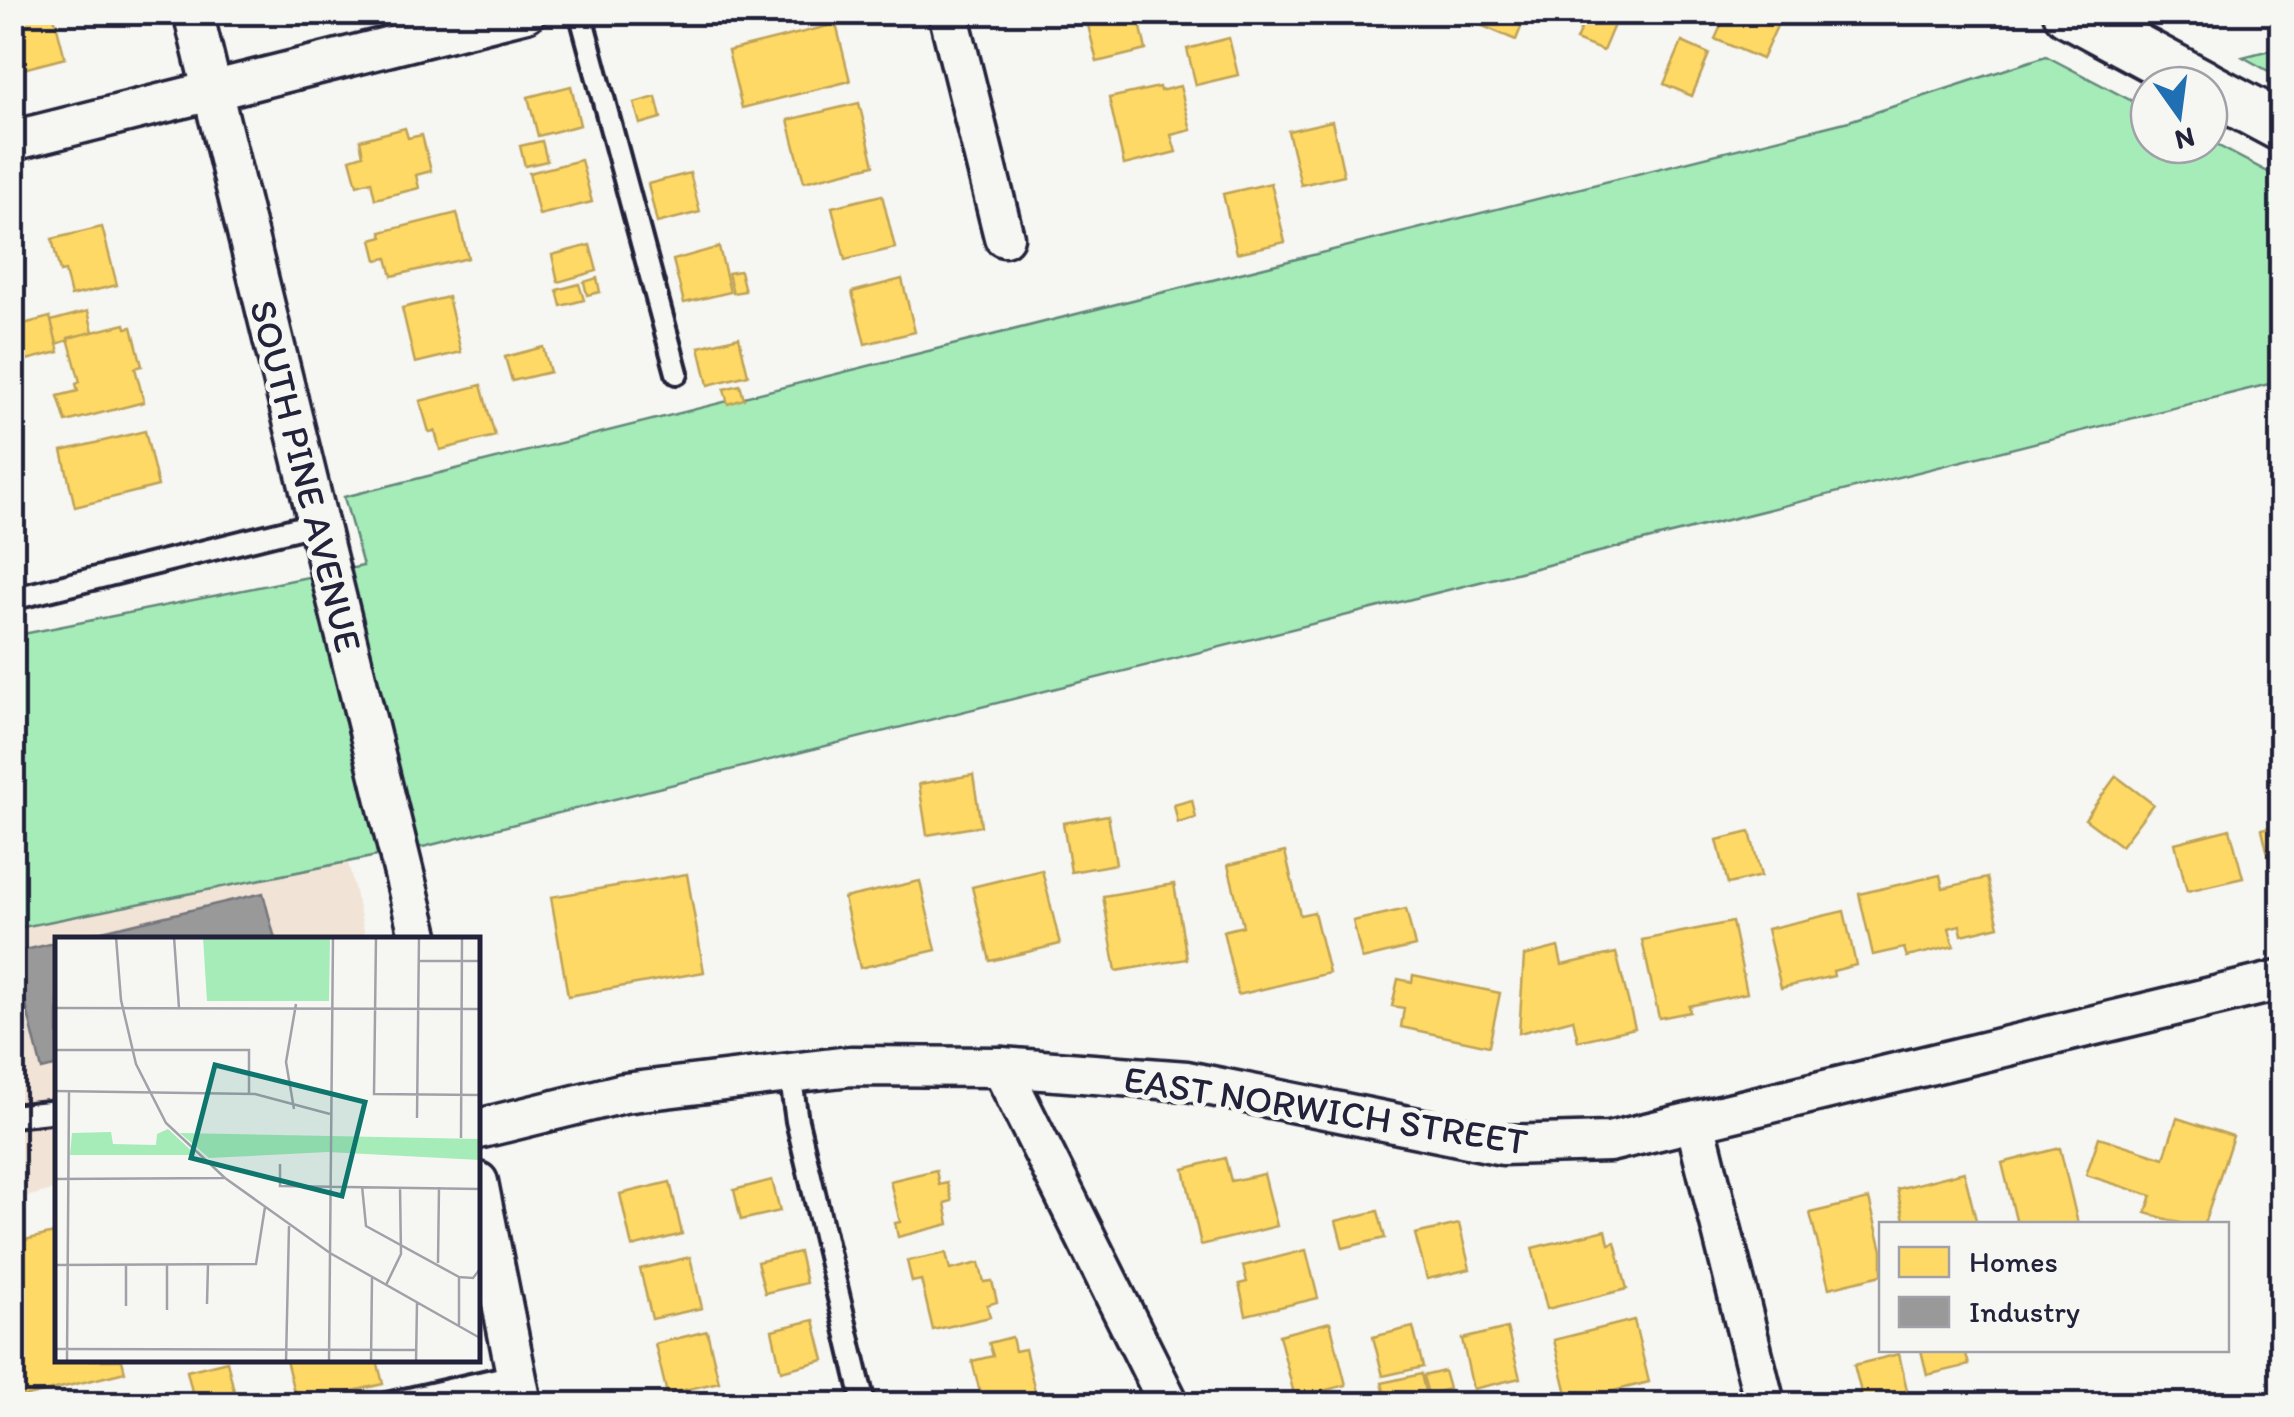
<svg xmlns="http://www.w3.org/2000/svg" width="2294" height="1417" font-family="Itim,sans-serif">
<rect width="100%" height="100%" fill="#f6f6f2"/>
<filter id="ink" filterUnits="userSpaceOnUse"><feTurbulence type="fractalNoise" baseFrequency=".01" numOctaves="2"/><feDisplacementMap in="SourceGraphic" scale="20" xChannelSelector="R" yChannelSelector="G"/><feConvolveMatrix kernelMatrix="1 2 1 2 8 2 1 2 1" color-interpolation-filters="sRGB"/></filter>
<g filter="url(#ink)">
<path fill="#f1e4d6" d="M348 862 366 939H58L57 1189 13 1200V929Z"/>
<g fill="#a5ecb9" stroke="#64877a" stroke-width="2.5">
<path d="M2281 47V78L2243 57Z"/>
<path d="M2046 56 2149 110V145H2209V141L2281 179V381L427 846 13 929V636L363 566 344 497 1849 121Z"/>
</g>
<g fill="#ffd966" stroke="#bda259" stroke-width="2.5">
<path d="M12 12H53L65 58 12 72Z"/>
<path d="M1078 12H1171L1172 15 1140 23 1146 50 1097 62 1086 17 1079 18Z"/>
<path d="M1483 12H1527L1516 40 1478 24Z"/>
<path d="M1588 12 1619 13 1603 51 1576 40Z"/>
<path d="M1649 12H1683L1678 25Z"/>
<path d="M1727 12 1782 15 1762 59 1715 39Z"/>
<path d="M836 24 850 81 742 108 728 51Z"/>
<path d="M1229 38 1238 75 1196 85 1187 49Z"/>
<path d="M1682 42 1709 54 1692 96 1664 84Z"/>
<path d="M571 86 580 125 538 136 528 97Z"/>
<path d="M1180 86 1191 130 1171 135 1176 152 1124 165 1109 98 1159 87 1160 91Z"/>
<path d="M656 97 661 118 640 124 634 103Z"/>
<path d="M859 103 874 165 804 182 788 120Z"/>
<path d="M1332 121 1344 175 1301 185 1288 131Z"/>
<path d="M405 128 408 138 422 135 431 171 416 175 419 188 375 199 371 181 357 185 350 159 363 155 360 140Z"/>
<path d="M542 141 547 161 525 166 520 146Z"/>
<path d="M581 160 592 202 539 215 529 173Z"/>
<path d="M690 173 700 212 657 223 648 184Z"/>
<path d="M1271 183 1285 242 1237 253 1223 194Z"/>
<path d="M882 195 895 248 845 260 832 207Z"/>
<path d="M457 213 468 258 392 276 387 258 377 260 372 240 383 237 381 232Z"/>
<path d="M102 227 117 285 71 296 65 271 60 272 52 239Z"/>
<path d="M590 245 597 271 558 282 552 255Z"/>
<path d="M719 247 730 292 684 303 673 260Z"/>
<path d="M740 271 745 291 733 293 728 273Z"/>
<path d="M597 278 600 292 587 295 584 282Z"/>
<path d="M902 279 915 332 865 344 852 292Z"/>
<path d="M579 284 584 300 561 306 557 290Z"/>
<path d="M448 297 461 352 415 363 402 308Z"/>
<path d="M88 311 93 332 57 344 51 321Z"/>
<path d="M50 317 59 352 14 363 12 327Z"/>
<path d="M125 324 126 328 132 327 142 366 135 368 144 402 66 422 58 396 78 391 76 384 80 382 68 338Z"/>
<path d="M739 337 748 375 708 385 699 347Z"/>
<path d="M543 347 550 372 512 381 505 357Z"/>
<path d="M481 385 495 436 440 450 435 431 429 432 420 401Z"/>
<path d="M740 385 744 399 728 404 724 389Z"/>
<path d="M145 431 158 486 75 507 62 451Z"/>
<path d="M973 775 981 826 927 835 919 784Z"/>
<path d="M2116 776 2153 804 2121 846 2085 819Z"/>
<path d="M1192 800 1196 818 1178 823 1174 805Z"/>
<path d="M1108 815 1116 864 1071 872 1063 823Z"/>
<path d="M2282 824V874L2273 876 2262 829Z"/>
<path d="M2230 829 2243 878 2187 891 2175 843Z"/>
<path d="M1750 832 1761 876 1728 884 1717 840Z"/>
<path d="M1285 852 1300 915 1314 912 1329 973 1238 995 1223 931 1243 926 1228 865Z"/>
<path d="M1042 870 1060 944 990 961 972 887Z"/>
<path d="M687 874 704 972 568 996 551 897Z"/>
<path d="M1940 875 1943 888 1987 878 1999 926 1962 935 1960 925 1949 928 1954 946 1907 957 1904 948 1873 955 1859 894Z"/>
<path d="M920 881 936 950 860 968 844 898Z"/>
<path d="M1174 884 1187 959 1116 971 1103 896Z"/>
<path d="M1406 909 1415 946 1362 959 1353 921Z"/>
<path d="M1844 911 1856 965 1833 971 1834 976 1781 988 1767 929Z"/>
<path d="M1732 922 1747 993 1689 1006 1690 1012 1659 1018 1642 940Z"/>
<path d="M1558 947 1562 965 1616 953 1635 1028 1578 1041 1573 1019 1519 1033 1524 956Z"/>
<path d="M1413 975 1500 993 1489 1046 1401 1027 1404 1008 1392 1006 1398 979 1412 982Z"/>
<path d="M2177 1118 2233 1136 2204 1224H2183L2146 1213 2152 1196 2086 1175 2099 1137 2164 1158Z"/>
<path d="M2060 1148 2078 1224H2017L2002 1163Z"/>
<path d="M1225 1158 1231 1181 1264 1174 1277 1226 1201 1245 1184 1169Z"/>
<path d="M936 1170 939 1185 947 1183 952 1201 945 1203 949 1224 898 1237 895 1223 900 1222 890 1181Z"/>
<path d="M1964 1172 1977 1224H1905L1897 1189Z"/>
<path d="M772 1180 780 1211 741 1220 734 1190Z"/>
<path d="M670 1182 682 1234 632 1247 620 1194Z"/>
<path d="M1869 1199 1882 1250V1275L1829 1288 1810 1213Z"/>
<path d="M1378 1211 1385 1238 1343 1248 1336 1221Z"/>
<path d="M1459 1224 1470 1269 1427 1279 1415 1234Z"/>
<path d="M1606 1230 1609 1244 1615 1242 1627 1289 1547 1309 1532 1248Z"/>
<path d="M58 1232V1360H122L125 1372 23 1397 12 1354V1243Z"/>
<path d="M1306 1250 1318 1298 1246 1315 1239 1284 1247 1282 1243 1266Z"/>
<path d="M799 1252 806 1283 765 1293 757 1262Z"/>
<path d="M946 1253 950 1270 979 1263 984 1282 992 1281 997 1302 987 1305 990 1317 933 1330 921 1280 912 1282 907 1261Z"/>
<path d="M690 1257 702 1308 652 1319 640 1269Z"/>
<path d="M814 1320 824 1360 781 1371 772 1330Z"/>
<path d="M1634 1320 1649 1382 1569 1402 1554 1340Z"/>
<path d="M1330 1322 1346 1385 1295 1398 1279 1335Z"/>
<path d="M1413 1327 1423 1367 1383 1376 1373 1337Z"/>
<path d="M1507 1328 1520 1378 1473 1389 1462 1339Z"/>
<path d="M707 1331 719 1382 667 1394 655 1344Z"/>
<path d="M1012 1337 1015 1351 1025 1349 1038 1404H1009L1008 1402 983 1404 972 1361 993 1356 989 1343Z"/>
<path d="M1921 1350H1965L1969 1365 1927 1375Z"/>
<path d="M1899 1354 1909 1399 1886 1404H1864L1854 1365Z"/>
<path d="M286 1360H377L383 1384 297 1404Z"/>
<path d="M227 1361 237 1404H195L187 1371Z"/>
<path d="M1444 1371 1449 1389 1428 1394 1423 1376Z"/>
<path d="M1421 1374 1428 1404H1387L1382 1383Z"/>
</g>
<g fill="#999" stroke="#75757d" stroke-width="2.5">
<path d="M263 893 275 939H68Z"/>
<path d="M58 942V1066L42 1070 13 953Z"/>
</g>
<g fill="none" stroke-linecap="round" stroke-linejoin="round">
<defs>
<g id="service">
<path d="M580 12 677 373"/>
<path d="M12 599 318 523"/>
<path d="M790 1073 797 1121 864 1404"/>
<path d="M12 1116 58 1111"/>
<path d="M387 1404 515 1375"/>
</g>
<g id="minor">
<path d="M193 12 420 939"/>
<path d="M948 12 1004 237"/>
<path d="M12 141 526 12"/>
<path d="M1001 1067 1169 1404"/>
<path d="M1695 1122 1765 1404"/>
<path d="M478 1129 624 1093 790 1073 851 1066 1001 1067 1187 1081 1502 1145 1609 1142 2282 980"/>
<path d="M478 1182 522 1404"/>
</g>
<g id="tertiary">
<path d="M2068 12 2204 85"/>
<path d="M2209 88 2282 127"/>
</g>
</defs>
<use href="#service" stroke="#22223b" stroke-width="28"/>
<use href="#minor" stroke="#22223b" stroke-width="45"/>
<use href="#tertiary" stroke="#22223b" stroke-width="55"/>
<use href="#service" stroke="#f6f6f2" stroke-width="20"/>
<use href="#minor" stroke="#f6f6f2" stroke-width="38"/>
<use href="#tertiary" stroke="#f6f6f2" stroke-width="48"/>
</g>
</g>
<g text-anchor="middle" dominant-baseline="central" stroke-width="10" stroke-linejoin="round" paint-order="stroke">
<g font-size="38" fill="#22223b" stroke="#f6f6f2">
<text transform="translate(306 476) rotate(76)">SOUTH PINE AVENUE</text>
<text transform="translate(1326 1110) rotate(9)">EAST NORWICH STREET</text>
</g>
</g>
<g transform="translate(55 937)">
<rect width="425" height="425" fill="#f6f6f2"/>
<path d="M148 0H275L274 64H152ZM113 192 141 218H15L17 196 56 195 58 207 101 208 102 197ZM125 196 425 202V223L273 215 154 221Z" fill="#a5ecb9"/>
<path fill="none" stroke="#a1a1a9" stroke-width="2.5" d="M61 0 66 63 81 127 111 186 170 241 275 316 425 401M119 0 124 71M321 0 319 157 425 158M363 24H425M0 71 425 72M0 113H194V157M0 154 200 157 275 177M239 172 231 125 241 67M362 181 364 0M406 201 407 0M225 227V249L425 252M0 242 169 241M307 249 311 289 404 340M383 326 384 250M0 328 201 327 210 270M331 348 346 317 345 250M152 367 153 327M71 369V327M112 373V327M404 389V340L418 341 425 332M0 412 361 413M12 425 14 154M231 425 234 289M274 425 278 0M316 425 317 340M361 425 362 366"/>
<path fill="#0f766e" fill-opacity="0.15" stroke="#0f766e" stroke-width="5" d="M160 128 310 165 287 259 136 221Z"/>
<rect width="425" height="425" fill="none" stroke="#22223b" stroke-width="5"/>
</g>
<rect width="2294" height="1417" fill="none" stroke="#f6f6f2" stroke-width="50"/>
<rect x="25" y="25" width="2244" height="1367" fill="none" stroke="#22223b" stroke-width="4" filter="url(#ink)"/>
<rect x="1879" y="1222" width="350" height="130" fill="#f6f6f2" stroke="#a1a1a9" stroke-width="2.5"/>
<rect x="1899" y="1247" width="50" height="30" fill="#ffd966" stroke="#a1a1a9" stroke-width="2.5"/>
<text x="1969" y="1272" font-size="30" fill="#22223b">Homes</text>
<rect x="1899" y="1297" width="50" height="30" fill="#999999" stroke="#a1a1a9" stroke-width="2.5"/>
<text x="1969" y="1322" font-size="30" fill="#22223b">Industry</text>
<g transform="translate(2179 115) rotate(166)"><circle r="48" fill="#f6f6f2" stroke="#a1a1a9" stroke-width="2.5"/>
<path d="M0-8L18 38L0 25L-18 38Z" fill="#1f6fb2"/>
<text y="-15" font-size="28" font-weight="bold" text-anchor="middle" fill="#22223b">N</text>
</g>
</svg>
